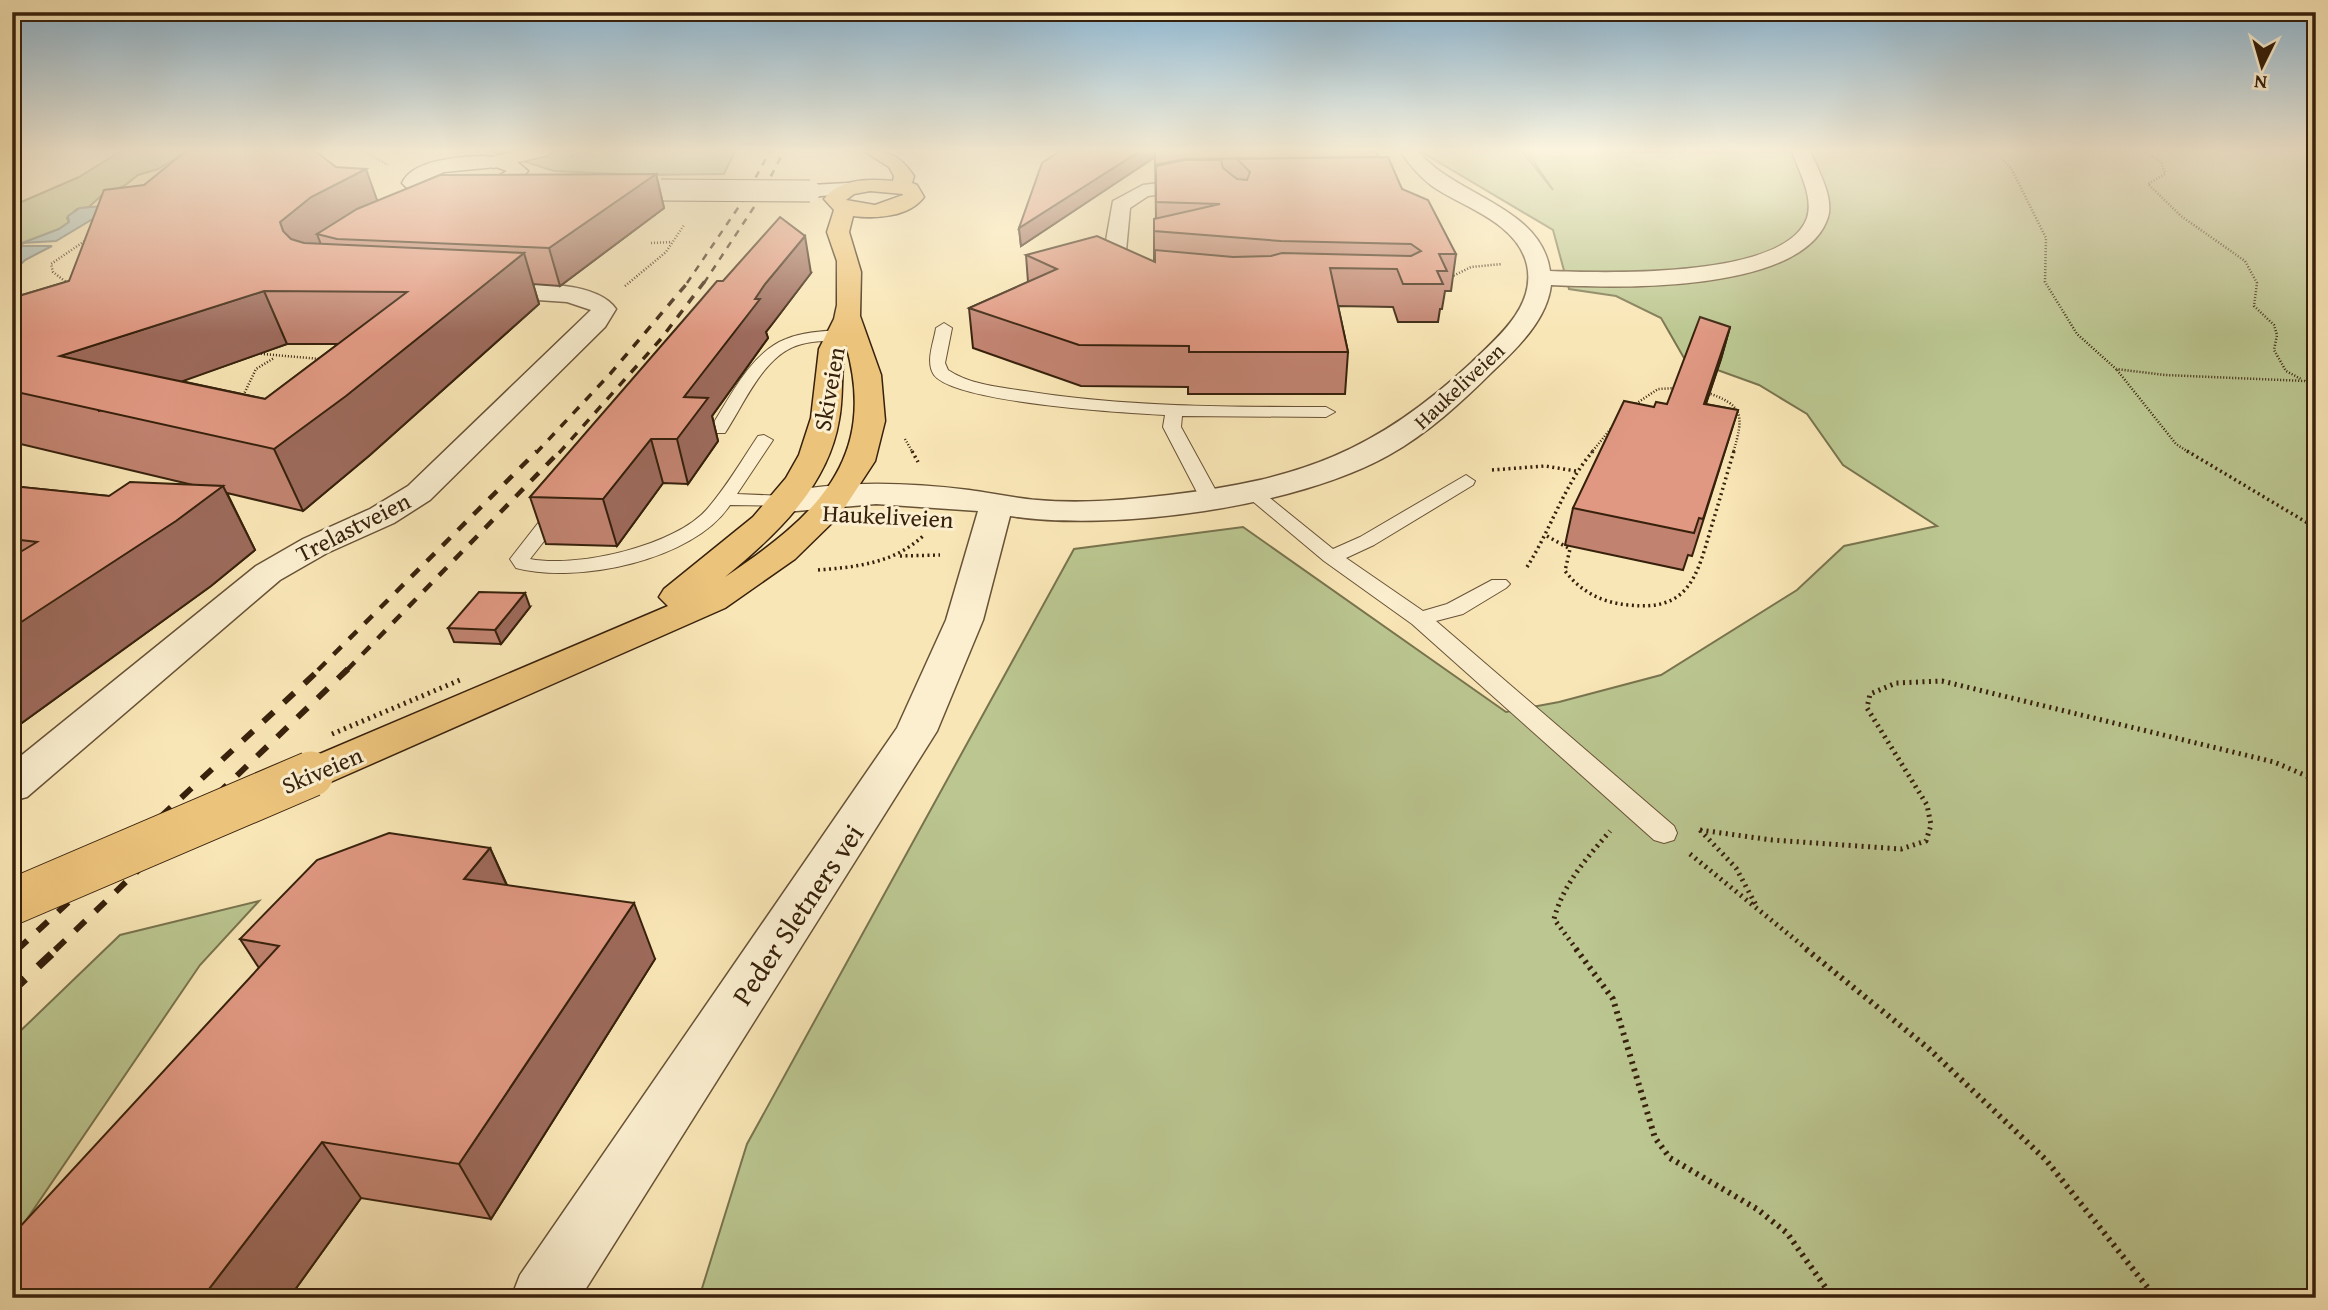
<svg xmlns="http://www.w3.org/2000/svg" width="2328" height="1310" font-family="'Gentium Book Plus',serif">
<rect width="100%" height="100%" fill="#f9e6b6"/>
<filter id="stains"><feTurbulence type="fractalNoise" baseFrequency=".00286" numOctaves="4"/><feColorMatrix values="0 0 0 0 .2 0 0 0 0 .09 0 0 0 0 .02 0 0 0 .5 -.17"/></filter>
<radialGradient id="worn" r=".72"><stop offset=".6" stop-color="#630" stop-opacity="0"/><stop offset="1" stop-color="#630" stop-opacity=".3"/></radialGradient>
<g fill="#bbc690" stroke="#79744e" stroke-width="2">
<path d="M121 151H188L158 169 138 175 124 186 103 194 89 207 77 209 67 218 69 222 59 229 12 248V206L79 177Z"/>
<path d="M492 151H735L724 174 641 175 554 171Z"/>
<path d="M1420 151H1522L1553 190 1527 152 2316 151V1298H699L747 1144 1074 549 1243 527 1506 712 1559 702 1661 675 1797 590 1844 546 1937 526 1843 465 1807 414 1759 385 1684 358 1661 318 1616 296 1569 289 1553 230Z"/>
<path d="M259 901 200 965 12 1241V1039L120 935Z"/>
</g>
<g fill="#a3bdba" stroke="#787f74" stroke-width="2">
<path d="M116 205 56 241 22 243 59 229 69 222 68 216 80 208Z"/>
<path d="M23 246H52L25 260 15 270 12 295V250Z"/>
</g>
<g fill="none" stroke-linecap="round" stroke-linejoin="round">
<defs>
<g id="lane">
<path d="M944 323 952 328 945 363 948 370C971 385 999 387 1025 391 1125 407 1226 407 1326 407L1335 412 1326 417 1182 416 1181 427 1221 500 1211 506 1201 500 1163 427 1165 415C1126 413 955 403 934 375 925 362 934 342 936 328Z"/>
<path d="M856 329 864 334 861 337C842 342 821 339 802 344 764 353 745 403 725 433H713L710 429C729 399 751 352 786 339 808 330 833 331 856 329Z"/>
<path d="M764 435 773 440 737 494 785 496 795 502 792 506 730 505C693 561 577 584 516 568L510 559 553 504 560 502 570 508 530 559C578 568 676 546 708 508 727 486 742 460 758 436Z"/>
<path d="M1466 475 1475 481 1473 485 1374 545 1346 558 1423 611 1447 604 1492 580H1506L1510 584 1506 588 1463 614 1436 621 1674 826 1677 833 1674 840 1664 843 1654 840 1412 624 1324 561 1244 494 1253 488 1260 490 1333 549 1360 537Z"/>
</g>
<g id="street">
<path d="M519 151H551L548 155 493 168 484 162 486 158Z"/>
<path d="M1400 151H1418C1454 196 1541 206 1550 271 1605 273 1785 279 1807 218 1814 196 1798 170 1792 151H1810C1818 170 1834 197 1828 217 1804 294 1615 288 1551 285 1547 320 1517 348 1493 371 1461 403 1428 433 1389 455 1297 507 1114 532 1010 516L983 620 937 731 580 1298H511L520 1275 897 728 946 620 978 511 876 504 785 512 774 509 769 502 774 495C836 480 905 482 969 490 991 493 1014 498 1037 500 1081 504 1125 500 1169 495 1298 480 1376 452 1472 362 1498 337 1536 306 1527 265 1517 222 1464 208 1432 186 1419 176 1409 164 1400 151Z"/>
<path d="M1208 177 1218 183 1215 187 1148 196 1130 208 1126 251C1137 262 1155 263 1164 275L1160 280C1139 285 1116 269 1104 252L1113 201 1143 185Z"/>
<path d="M484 284C518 284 595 278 616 309L605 327 430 500 394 523 327 553 280 580 27 797 12 801V763L256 566 303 539 370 509 408 486 591 310 567 302 476 296 472 291 476 286Z"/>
</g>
<g id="secondary">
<path d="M483 156 515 160 528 171C509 196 423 210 402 183 413 159 460 157 483 156ZM496 167 507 171C486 185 447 191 423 181L444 172Z"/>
<path d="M848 183 855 185 858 189 855 193 810 197 800 191 810 185Z"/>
</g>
<path id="primary" d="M864 151C888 150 900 155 914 176L912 183 917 185 924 197C909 217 876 219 853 216L849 232 861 272 860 316 881 375 885 421 875 461 839 516 795 559 725 608 326 784 311 789 296 784 289 774 296 764 668 606 659 597 664 589 753 517 786 478 799 455 811 418 819 349 834 319 837 305V261L827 232 834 210 824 199C840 178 869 179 893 181L894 176 889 167ZM870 191 903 194V195L875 205 846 200 854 194ZM846 345C879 461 814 517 725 577 775 536 828 487 839 420 844 395 840 370 846 345Z"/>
</defs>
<use href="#lane" stroke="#685236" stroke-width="2"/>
<use href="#street" stroke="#685236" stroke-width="3"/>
<use href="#secondary" stroke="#37210c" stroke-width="3"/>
<use href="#primary" stroke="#37210c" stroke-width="3"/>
<g stroke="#37210c" stroke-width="2.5" stroke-dasharray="1 2" stroke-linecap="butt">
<path d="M364 151 388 165"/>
<path d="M1996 151 2012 170 2046 238 2045 282 2077 334 2116 369 2165 375 2305 381 2316 388"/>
<path d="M2144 151 2161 162 2165 174 2148 184 2181 216 2245 261 2257 283 2254 306 2274 325 2277 335 2274 350 2286 371 2301 379"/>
<path d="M571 156 587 151"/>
<path d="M651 243 672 242"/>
<path d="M1451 277 1471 267 1502 264"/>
<path d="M63 286 66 282 53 272 51 264 89 238"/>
<path d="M625 286 666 252 684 225"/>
<path d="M252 353 320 359"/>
<path d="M2117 370 2176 444 2190 453"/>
<path d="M1705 392C1745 405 1744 416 1733 453"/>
<path d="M242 398 256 369 274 358"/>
<path d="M1631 407 1658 389 1676 388"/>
<path d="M905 439 913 453"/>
<path d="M1591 453 1613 426"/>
</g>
<g stroke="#37210c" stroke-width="3.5" stroke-dasharray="2 3.5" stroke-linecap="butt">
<path d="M912 451 918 462"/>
<path d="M2187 451 2316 528"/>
<path d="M1492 470 1545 466 1576 471"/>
<path d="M1547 536 1570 549 1565 571C1581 592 1603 603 1629 605 1689 612 1697 576 1711 528 1719 502 1726 477 1734 451"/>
<path d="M900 556 940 555"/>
<path d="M1527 567C1551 529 1564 485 1593 451"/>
<path d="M818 570C857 567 895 563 924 535"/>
</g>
<g stroke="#37210c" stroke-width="5" stroke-dasharray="2 4.5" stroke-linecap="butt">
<path d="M1700 830 1772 840 1901 849 1926 841 1931 825 1927 805 1867 708 1870 694 1896 683 1942 681 2274 762 2316 780"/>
<path d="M1700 830 1736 868 1757 907"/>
<path d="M1690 854 1808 950"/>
<path d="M1577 950 1554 919C1563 884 1587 858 1610 831"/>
</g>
<g stroke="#37210c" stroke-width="6" stroke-dasharray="2.5 5" stroke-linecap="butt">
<path d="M1576 949 1613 999 1655 1138 1670 1158 1757 1209 1787 1233 1833 1298"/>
<path d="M1806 949 1928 1048 2046 1160 2156 1298"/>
</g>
<use href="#lane" fill="#fbefd0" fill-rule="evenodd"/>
<use href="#street" fill="#fbefd0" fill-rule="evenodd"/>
<use href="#secondary" fill="#fbefd0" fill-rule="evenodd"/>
<use href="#primary" fill="#ecc37b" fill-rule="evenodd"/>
<g stroke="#37210c" stroke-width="2.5" stroke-dasharray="7 7" stroke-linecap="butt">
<path d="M687 283 744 199 770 151"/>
<path d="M704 283 758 201 784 151"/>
</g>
<g stroke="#37210c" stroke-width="3.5" stroke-dasharray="9 9" stroke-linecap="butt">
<path d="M536 453 610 374 689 281"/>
<path d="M559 453 660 340 705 281"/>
</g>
<g stroke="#37210c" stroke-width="4.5" stroke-dasharray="11 11" stroke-linecap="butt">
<path d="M318 670 537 451"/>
<path d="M347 670 560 451"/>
</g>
<g stroke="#37210c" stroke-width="6" stroke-dasharray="14 14" stroke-linecap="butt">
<path d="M17 950 320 669"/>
<path d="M55 950 348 669"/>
</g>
<g stroke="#37210c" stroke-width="8" stroke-dasharray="18 18" stroke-linecap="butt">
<path d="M12 955 19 949"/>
<path d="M12 991 57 949"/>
</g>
<defs>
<path id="secondary-bridge" d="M661 190 810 191"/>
<path id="primary-bridge" d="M12 902 311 774"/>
</defs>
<use href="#secondary-bridge" stroke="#37210c" stroke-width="23" stroke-linecap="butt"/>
<use href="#primary-bridge" stroke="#37210c" stroke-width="47" stroke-linecap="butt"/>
<path stroke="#37210c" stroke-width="5" stroke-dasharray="2 4.5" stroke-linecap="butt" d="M332 734 460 680"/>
<use href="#secondary-bridge" stroke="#fbefd0" stroke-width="21"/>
<use href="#primary-bridge" stroke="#ecc37b" stroke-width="45"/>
</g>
<g fill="#c18370" stroke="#37210c" stroke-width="2" fill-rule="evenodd">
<path d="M1060 151 1379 158 1402 189 1456 254 1451 291H1445L1442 309H1440L1438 322H1398L1393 307 1338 306 1348 352 1345 394H1188V387L1081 386 973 348 969 308 1028 282 1026 255 1154 262V219L1156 218 1155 157 1021 246 1019 228Z"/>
<path d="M656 174 664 208 560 286 533 284 539 304 370 455 303 511 227 493 255 550 211 586 12 730V486L109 496 193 485 12 442V298L69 281 144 185 378 201ZM287 344H338L265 399 181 381Z"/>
<path d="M811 273 773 323 766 332 768 338 712 416 718 441 688 484 663 483 617 546 546 544 530 497 723 281Z"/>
<path d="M1730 327 1721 359 1706 404 1738 410 1692 556 1688 555 1683 570 1565 545 1573 508 1654 407 1667 404Z"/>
<path d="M530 607 501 644 454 642 448 628Z"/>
<path d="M490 848 507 885 655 959 491 1219 361 1198 289 1298H12L259 968 240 939Z"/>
</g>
<g fill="#9d6a5b" stroke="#37210c" stroke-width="2">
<path d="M1140 151H1155V157L1021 246 1019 228Z"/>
<path d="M366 169 382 214 317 234 323 250 300 270 283 231 280 222 311 197Z"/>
<path d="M656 174 664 208 560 286 549 248Z"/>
<path d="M805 236 811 273 773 323 766 332 768 338 712 416 718 441 688 484 677 439 684 397 765 284Z"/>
<path d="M524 253 539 304 370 455 303 511 274 449Z"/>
<path d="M264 291 287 344 99 411 60 356Z"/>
<path d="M1730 327 1721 359 1694 438 1704 404Z"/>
<path d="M651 439 663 483 617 546 603 499Z"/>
<path d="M223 486 255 550 211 586 12 730V628Z"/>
<path d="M525 593 530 607 501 644 495 630Z"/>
<path d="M490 848 515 904 464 879Z"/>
<path d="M634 903 655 959 491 1219 459 1164Z"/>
<path d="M322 1142 361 1198 289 1298H202Z"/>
</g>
<g fill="#e09882" stroke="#37210c" stroke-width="2" fill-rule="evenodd">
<path d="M186 151H315L336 167 366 169 311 197 280 222 283 231 291 239 304 243 524 253 346 396 274 449 12 391V298L69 281 104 190 144 185ZM264 291 407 292 265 399 60 356Z"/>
<path d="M1060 151H1140L1019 228 1042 163Z"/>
<path d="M1155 151H1375L1379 157 1184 159 1155 165Z"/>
<path d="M1388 157 1402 189 1428 200 1456 254H1439L1447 271H1437L1443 284H1403L1397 269 1330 268 1348 352H1189V346L1079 345 969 308 1057 269 1026 255 1097 236 1155 262V250L1233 257 1271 256 1282 253 1411 256 1421 251 1411 244 1281 241 1154 231V219L1220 204 1156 202V166L1185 160H1221L1223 168 1237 179 1247 180 1250 172 1237 159Z"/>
<path d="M656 174 549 248 337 239 317 234 357 209 440 175Z"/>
<path d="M780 217 805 236 765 284 755 299H760L684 397 708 398 677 439H651L603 499 530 497 700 301 717 281H723Z"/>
<path d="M1700 317 1730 327 1704 404 1738 410 1703 519 1699 518 1694 533 1573 508 1624 401 1654 407 1656 402 1667 404Z"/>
<path d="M130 482 223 486 176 521 12 628V557L37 542 12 539V486L109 496Z"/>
<path d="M479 592 525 593 495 630 448 628Z"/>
<path d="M389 833 490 848 464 879 634 903 459 1164 322 1142 202 1298H12V1239L16 1231 279 946 240 939 317 860Z"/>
</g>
<linearGradient id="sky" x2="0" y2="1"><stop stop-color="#8cb8d6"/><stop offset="0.45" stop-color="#fcf4de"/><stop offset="1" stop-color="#fcf4de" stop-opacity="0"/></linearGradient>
<rect width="2328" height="334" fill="url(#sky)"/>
<g text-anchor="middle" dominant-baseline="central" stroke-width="6" stroke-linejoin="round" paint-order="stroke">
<g font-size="21" fill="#37210c" stroke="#fbefd0">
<text transform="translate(1459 386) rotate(-43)">Haukeliveien</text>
</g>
<g font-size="24" fill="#37210c" stroke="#fbefd0">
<text transform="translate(829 389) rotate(-80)">Skiveien</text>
<text transform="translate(888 516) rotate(3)">Haukeliveien</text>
<text transform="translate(353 527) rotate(-27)">Trelastveien</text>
<text transform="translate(322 770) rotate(-23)">Skiveien</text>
</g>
<g font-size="28" fill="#37210c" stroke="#fbefd0">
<text transform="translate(797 914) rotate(-56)">Peder Sletners vei</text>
</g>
</g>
<rect width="2328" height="1310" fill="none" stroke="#f9e6b6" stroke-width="42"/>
<rect x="14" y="14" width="2300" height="1282" fill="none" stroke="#37210c" stroke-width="3.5"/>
<rect x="21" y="21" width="2286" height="1268" fill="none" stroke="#37210c" stroke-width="2"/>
<g transform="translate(2262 66) rotate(185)" stroke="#fbefd0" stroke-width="5" paint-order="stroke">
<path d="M0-5L12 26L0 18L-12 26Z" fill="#37210c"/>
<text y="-10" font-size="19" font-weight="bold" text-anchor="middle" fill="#37210c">N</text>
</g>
<rect width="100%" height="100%" filter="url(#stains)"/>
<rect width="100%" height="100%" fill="url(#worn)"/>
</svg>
